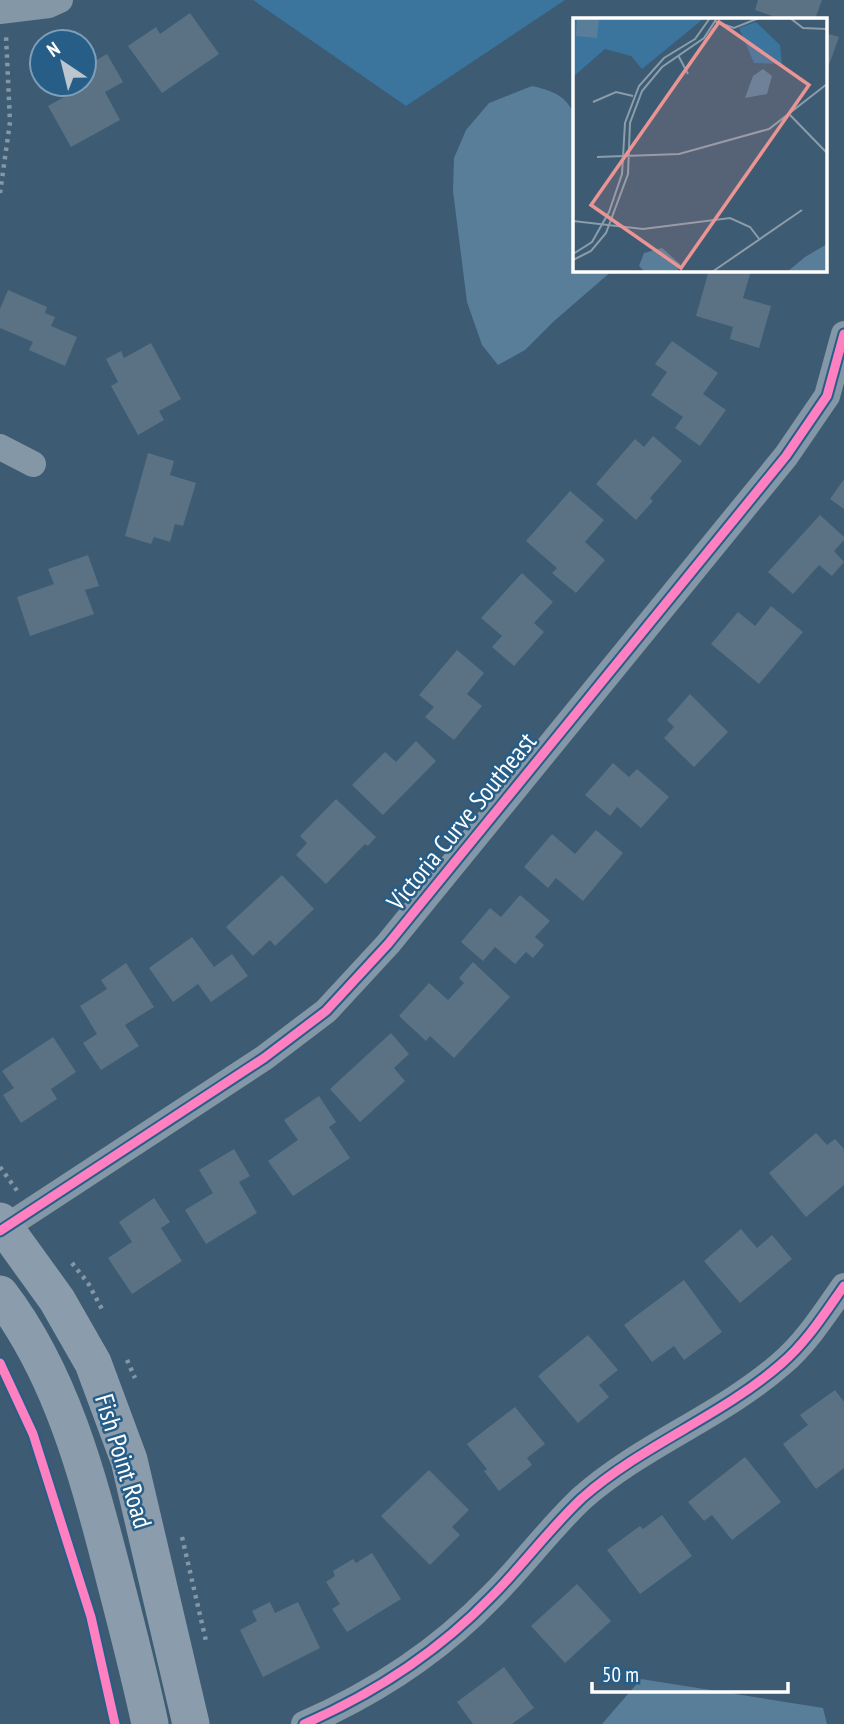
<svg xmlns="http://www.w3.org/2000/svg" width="844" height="1724" font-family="'PT Sans Narrow',sans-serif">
<rect width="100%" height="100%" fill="#3d5b72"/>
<path fill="#3b749d" d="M253 0H565L406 106Z"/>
<g fill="#597e99">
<path d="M532 86C550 90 567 95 574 115V270H613L553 322 525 350 498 365 482 345 467 302 453 191 454 158 466 130 489 103Z"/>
<path d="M641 1679 823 1708 827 1724H602Z"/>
</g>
<g fill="#5a7284">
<path d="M758 0H822L815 19H771L772 16 755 10Z"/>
<path d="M190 13 219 54 162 93 128 46 156 27 160 34Z"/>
<path d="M825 33 839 37 825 76Z"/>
<path d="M107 54 123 82 105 92 120 120 71 147 48 106 80 88 77 84H84V67Z"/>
<path d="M709 270 751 271 743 298 771 306 759 348 730 339 733 327 696 316Z"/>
<path d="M8 290 47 307 45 313 55 317 51 326 77 337 65 366 29 350 33 342 0 328V309Z"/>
<path d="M672 341 718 373 703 394 726 410 700 446 675 428 683 417 651 395 667 372 655 364Z"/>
<path d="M151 343 181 399 159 411 164 420 138 435 111 386 118 382 106 359 121 351 124 358Z"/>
<path d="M653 436 682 461 650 498 653 501 636 520 596 484 635 439 644 447Z"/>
<path d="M148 453 174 461 170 475 196 483 183 526 175 524 170 542 154 537 151 544 125 536Z"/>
<path d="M844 479V509L830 499Z"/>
<path d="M570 491 604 520 585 542 605 560 576 593 552 573 557 568 526 541Z"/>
<path d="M820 515 844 537V540L834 551 844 562 832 576 819 565 793 594 768 572Z"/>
<path d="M88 555 99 586 85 590 94 614 30 636 17 597 54 584 48 569Z"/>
<path d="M522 573 553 602 534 623 544 632 514 666 492 647 502 636 481 618Z"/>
<path d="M771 606 803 632 759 684 711 644 738 612 755 626Z"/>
<path d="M457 650 484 673 467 694 482 706 454 740 425 717 434 707 419 695Z"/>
<path d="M690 694 728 732 694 767 664 738 674 727 667 720Z"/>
<path d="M416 741 436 761 383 815 352 785 385 752 396 762Z"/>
<path d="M613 763 629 777 637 769 669 797 641 828 617 807 610 816 585 795Z"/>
<path d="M336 799 376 837 368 846 365 844 326 884 296 855 307 843 300 836Z"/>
<path d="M596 830 623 853 583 901 556 878 548 888 524 867 552 834 575 854Z"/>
<path d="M282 875 314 909 275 946 270 940 253 956 226 927Z"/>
<path d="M520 895 550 921 535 937 544 945 533 958 526 952 515 964 495 947 483 961 461 942 490 908 501 917Z"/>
<path d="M192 937 214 967 232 954 248 976 211 1002 198 984 173 1002 149 968Z"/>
<path d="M473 962 510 997 454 1058 430 1036 426 1041 399 1016 429 983 448 1000 464 983 459 978Z"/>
<path d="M126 963 154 1007 125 1025 139 1046 101 1070 83 1043 97 1034 80 1006 107 989 101 980Z"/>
<path d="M391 1033 409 1054 394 1068 405 1081 360 1122 330 1089Z"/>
<path d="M53 1037 76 1072 51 1089 57 1099 21 1123 3 1095 14 1088 2 1071Z"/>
<path d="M319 1096 336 1122 329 1127 350 1158 293 1196 268 1161 298 1140 284 1120Z"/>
<path d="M816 1133 827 1145 835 1139 844 1149V1185L806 1217 769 1173Z"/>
<path d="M234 1149 250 1176 239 1182 257 1213 206 1244 185 1210 213 1193 199 1170Z"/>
<path d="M154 1198 170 1222 161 1228 182 1261 132 1294 108 1258 132 1242 119 1222Z"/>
<path d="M741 1229 757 1248 772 1235 792 1259 740 1303 704 1261Z"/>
<path d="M684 1280 722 1332 684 1360 674 1346 652 1362 624 1325Z"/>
<path d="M588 1335 618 1370 599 1385 609 1397 578 1423 538 1376Z"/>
<path d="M835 1390 844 1402V1468L816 1489 783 1444 808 1425 800 1415Z"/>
<path d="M515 1407 545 1444 527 1458 532 1465 499 1491 484 1471 487 1469 467 1444Z"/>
<path d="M745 1457 781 1502 732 1540 712 1515 704 1521 688 1502Z"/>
<path d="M429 1470 469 1510 452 1527 460 1535 430 1565 381 1516Z"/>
<path d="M662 1515 692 1556 640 1594 607 1550 640 1526 643 1529Z"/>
<path d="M372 1553 401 1599 347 1632 332 1609 340 1604 326 1582 335 1576 333 1571 353 1559 356 1563Z"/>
<path d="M577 1584 611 1621 565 1663 531 1626Z"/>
<path d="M270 1602 275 1613 298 1602 320 1648 263 1677 240 1630 257 1621 252 1611Z"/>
<path d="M504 1667 534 1708 512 1724H473L457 1702Z"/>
</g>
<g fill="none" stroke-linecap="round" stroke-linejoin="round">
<g stroke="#8497a7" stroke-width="4.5" stroke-dasharray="3.5 5" stroke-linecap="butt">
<path d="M0 193 10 122 6 36"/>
<path d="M0 1167 18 1192"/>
<path d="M72 1263 88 1283 103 1311"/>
<path d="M127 1360 135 1378"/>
<path d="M182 1537 206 1641"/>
</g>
<g stroke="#8497a7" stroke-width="26">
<path d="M0 11 49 5 60 0"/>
<path d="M0 447 33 464"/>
<path d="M0 1231 264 1058 326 1011 388 944 786 456 827 396 844 334"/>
<path d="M304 1724C375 1693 438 1652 492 1596 523 1565 550 1528 582 1498 642 1445 720 1417 781 1364 806 1343 825 1313 844 1286"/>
</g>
<g stroke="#8b9dac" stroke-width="37">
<path d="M0 1221 57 1300 93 1363 129 1460 191 1724"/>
<path d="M0 1294C61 1374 87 1473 112 1569 125 1620 139 1672 150 1724"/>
</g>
<defs>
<g id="cycleway">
<path d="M0 1231 264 1058 326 1011 388 944 786 456 827 396 844 334"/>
<path d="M0 1363 33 1434 91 1617 115 1724"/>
<path d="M304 1724C375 1693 438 1652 492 1596 523 1565 550 1528 582 1498 642 1445 720 1417 781 1364 806 1343 825 1313 844 1286"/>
</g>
</defs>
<use href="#cycleway" stroke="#275e88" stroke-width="13"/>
<use href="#cycleway" stroke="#ff80c0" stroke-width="9"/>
</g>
<g text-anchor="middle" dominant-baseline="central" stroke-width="5" stroke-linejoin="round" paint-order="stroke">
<g font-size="26" fill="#fff" stroke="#275e88">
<text transform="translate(461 821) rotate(-51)">Victoria Curve Southeast</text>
<text transform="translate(124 1461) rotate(73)">Fish Point Road</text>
</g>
</g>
<g transform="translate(573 18)">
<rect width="254" height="254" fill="#3d5b72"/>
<path d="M0 0H126L130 1 69 51 58 38 32 31 0 59ZM183 4 207 27 209 46 181 45 166 10Z" fill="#3b749d"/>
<path d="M4 0H26L24 20 3 18ZM190 51 199 58 194 76 172 80 180 58ZM254 226V254H214L232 239ZM89 230 107 246 104 254H72L66 248 71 235Z" fill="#597e99"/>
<path fill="none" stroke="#8b9daa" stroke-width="2" d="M217 0 230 10 254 11M141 3 161 10 186 0M105 37 115 56M20 84 43 74 60 78M217 97 254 135M24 139 106 136 196 111 254 66M0 203 70 211 157 200 177 209 187 222M0 236 19 224 36 194 49 156 52 105 66 68 91 40 122 21 137 0M0 242 18 233 33 215 55 156 57 105 69 73 89 49 131 20 144 0M139 254 229 192"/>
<path fill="#ea9494" fill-opacity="0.15" stroke="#ea9494" stroke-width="3.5" d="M146 4 236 67 108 250 18 187Z"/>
<rect width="254" height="254" fill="none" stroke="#fff" stroke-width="3.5"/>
</g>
<g transform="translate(63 63) rotate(325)"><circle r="33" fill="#275e88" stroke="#7d9eb8" stroke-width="2"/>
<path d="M0-5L12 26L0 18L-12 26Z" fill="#bbc6ce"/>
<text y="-10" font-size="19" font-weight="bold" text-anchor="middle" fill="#ffffff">N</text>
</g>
<path d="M592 1682v10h196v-10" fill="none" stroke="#ffffff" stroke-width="3.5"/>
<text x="602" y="1682" font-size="21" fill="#ffffff" stroke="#275e88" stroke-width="5" paint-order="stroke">50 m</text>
</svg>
